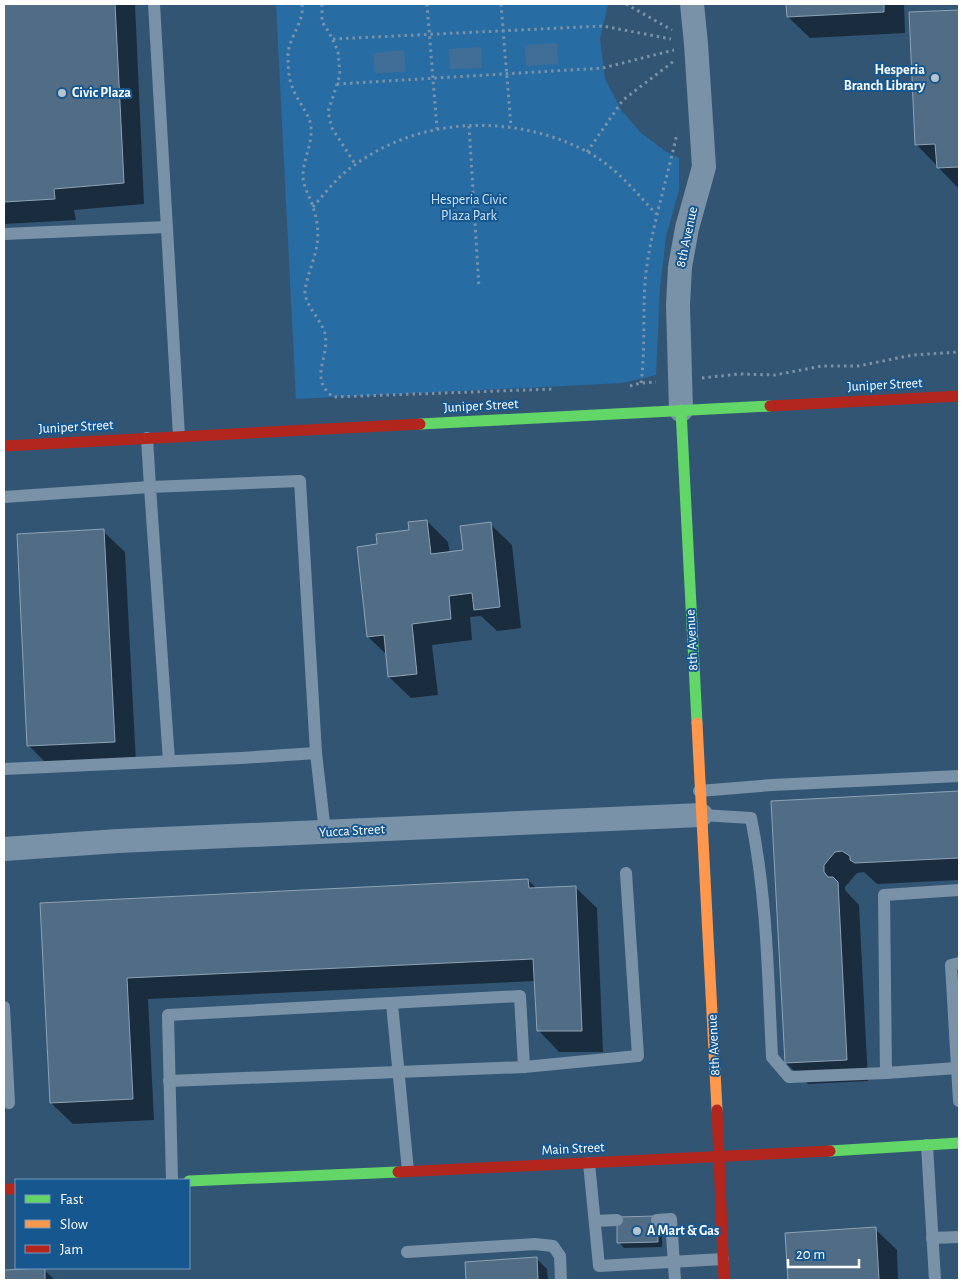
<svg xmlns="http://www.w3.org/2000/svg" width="963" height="1284" font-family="'Alegreya Sans',sans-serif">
<rect width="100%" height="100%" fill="#325574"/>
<path fill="#286ca4" d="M276 4H608L600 39 605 79 622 111 641 133 665 151 679 158V190L666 237 660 287 656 375 623 383 296 399Z"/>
<g fill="#416e96">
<path d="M557 43 558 64 526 66 525 45Z"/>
<path d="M481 47 482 68 450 69 449 49Z"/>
<path d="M404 50 406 72 375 73 373 53Z"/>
</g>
<g fill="#0007">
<path d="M4 4H135L144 204 74 210 76 220 4 224Z"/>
<path d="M787 4H904L905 33 810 38 788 17Z"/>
<path d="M959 12V189L916 144 910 13Z"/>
<path d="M427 521 448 542 450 553 465 551 490 524 512 545 521 628 497 631 481 616 470 617 472 640 432 645 438 695 411 698 389 677 387 655 368 637 379 545 411 531Z"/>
<path d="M103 531 125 552 136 763 50 767 29 746Z"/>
<path d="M959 792V880L877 884 864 872 857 873 845 887V890L859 905 868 1081 808 1084 786 1063 772 802Z"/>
<path d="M528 880 536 888 575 887 597 908 603 1052H559L538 1030 536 981 148 999 154 1120 73 1124 51 1103 42 904Z"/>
<path d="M662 1222V1247L624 1248 619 1242Z"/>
<path d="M875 1229 897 1250 898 1280H789L786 1234Z"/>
<path d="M536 1258 547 1269 548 1280H467L466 1263Z"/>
<path d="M44 1270 55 1280H4V1271Z"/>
</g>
<g fill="#516d85" stroke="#8ea3b5">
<path d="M4 4H115L124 183 54 189 55 199 4 202Z"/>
<path d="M786 4H884V12L787 17Z"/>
<path d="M959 10V167L937 168 935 144 915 145 909 12Z"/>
<path d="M427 520 431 554 463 550 460 526 491 522 500 607 474 610 472 593 449 596 451 619 412 624 417 674 388 677 384 635 367 637 357 547 377 544 376 534 409 530 408 522Z"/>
<path d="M104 529 115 742 27 746 17 534Z"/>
<path d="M959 791V858L855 863 850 860V856L842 851 835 852 824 865V872L828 877H833L838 882 847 1060 785 1063 771 801Z"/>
<path d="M528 879 529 888 576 886 582 1031H537L533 959 127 978 133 1099 50 1103 40 903Z"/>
<path d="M657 1216 658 1242 617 1243V1217Z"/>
<path d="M876 1227 879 1280H788L785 1233Z"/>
<path d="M537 1257 538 1280H466L465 1262Z"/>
<path d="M45 1268V1280H4V1270Z"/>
</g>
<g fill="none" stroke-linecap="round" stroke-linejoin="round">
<g stroke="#7a92a7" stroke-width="3" stroke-dasharray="2.5 4" stroke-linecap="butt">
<path d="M302 4C305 23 287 38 288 58 288 69 289 81 294 91 299 104 311 115 311 129 312 146 302 162 303 178 304 188 310 197 313 207 317 218 319 232 317 244 315 260 306 277 305 292 305 305 322 321 325 334 330 359 308 377 333 397L554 389"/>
<path d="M322 4V22L329 32 338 51 340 75 328 112 332 128 355 164"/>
<path d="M427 4 437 129"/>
<path d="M501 4 511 127"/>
<path d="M626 4 672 30"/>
<path d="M333 39 603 26 671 39"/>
<path d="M337 84 603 68 674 50"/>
<path d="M469 126 479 288"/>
<path d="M587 152 623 100 674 61"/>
<path d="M313 207C326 192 339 175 356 164 423 116 514 114 586 151 615 166 635 191 656 214"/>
<path d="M702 378 739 374 775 375 822 366H858L913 355 959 352"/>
<path d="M641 383C646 346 642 309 646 272 652 225 667 180 677 133"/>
<path d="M630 386 641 383 656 382"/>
</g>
<g stroke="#7a92a7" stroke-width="12">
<path d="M154 4 179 436"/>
<path d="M4 234 167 227"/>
<path d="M4 497 150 487 147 438"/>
<path d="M169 761 150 487 300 481 316 753"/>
<path d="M4 769 241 758 316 753 325 832"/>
<path d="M699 791 772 785 959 776"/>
<path d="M701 815 751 818C767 897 768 977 772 1057L789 1077 886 1073"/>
<path d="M959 963 951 965 959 1101"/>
<path d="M392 1004 408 1171"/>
<path d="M4 1007 9 1103"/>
<path d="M957 1068 886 1073 884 895 959 890"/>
<path d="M169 1081 524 1067"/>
<path d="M927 1145 935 1280"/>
<path d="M589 1163 599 1266 723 1259"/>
<path d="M172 1180 168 1015 520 996 524 1067 638 1056 626 873"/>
<path d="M657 1220 671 1219 675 1280"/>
<path d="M595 1221 617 1220"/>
<path d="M932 1238 959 1237"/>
<path d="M407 1252 535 1244 553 1246 560 1256 561 1280"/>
</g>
<g stroke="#7a92a7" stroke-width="24">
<path d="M681 410 678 305 680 267 687 228 704 167 696 44 692 4"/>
<path d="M4 849 118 841 701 815"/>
</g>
<g stroke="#63d668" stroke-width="11">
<path d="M681 410 697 723"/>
<path d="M420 424 770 406"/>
<path d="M830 1151 959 1143"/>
<path d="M189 1181 398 1172"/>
</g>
<path stroke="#ff974d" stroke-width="11" d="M697 723 717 1110"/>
<g stroke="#b3261e" stroke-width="11">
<path d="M770 406 959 396"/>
<path d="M4 446 420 424"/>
<path d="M717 1110 724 1280"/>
<path d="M398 1172 830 1151"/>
<path d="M4 1189H16"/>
</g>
</g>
<g fill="#b7c4ce" stroke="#17578f" stroke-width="2">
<circle cx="935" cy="78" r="5"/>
<circle cx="62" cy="93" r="5"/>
<circle cx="637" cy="1231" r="5"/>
</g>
<g text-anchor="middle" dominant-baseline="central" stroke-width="4" stroke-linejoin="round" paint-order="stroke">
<g font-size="14" font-weight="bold" fill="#fff" stroke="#17578f" text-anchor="start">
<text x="925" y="70" text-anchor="end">Hesperia<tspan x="925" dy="16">Branch Library</tspan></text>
<text x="72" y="93">Civic Plaza</text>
<text x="647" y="1231">A Mart &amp; Gas</text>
</g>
<g font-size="14" fill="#cae5fb" stroke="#17578f">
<text x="469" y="200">Hesperia Civic<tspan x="469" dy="16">Plaza Park</tspan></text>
</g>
<g font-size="14" fill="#fff" stroke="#17578f">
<text transform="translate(687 237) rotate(-78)">8th Avenue</text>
<text transform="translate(885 385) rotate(-3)">Juniper Street</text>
<text transform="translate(481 406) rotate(-3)">Juniper Street</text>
<text transform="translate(76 427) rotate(-3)">Juniper Street</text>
<text transform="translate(692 640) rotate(-93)">8th Avenue</text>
<text transform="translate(352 831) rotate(-3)">Yucca Street</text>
<text transform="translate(714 1045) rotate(-93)">8th Avenue</text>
<text transform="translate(573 1149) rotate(-3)">Main Street</text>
</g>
</g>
<rect width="963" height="1284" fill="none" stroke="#ffffff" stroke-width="10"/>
<rect x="15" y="1179" width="175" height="90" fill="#17578f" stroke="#749abc"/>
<rect x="25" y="1195" width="25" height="8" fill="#63d668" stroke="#749abc"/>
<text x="60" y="1204" font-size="15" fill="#ffffff">Fast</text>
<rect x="25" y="1220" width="25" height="8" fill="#ff974d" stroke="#749abc"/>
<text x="60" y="1229" font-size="15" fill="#ffffff">Slow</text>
<rect x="25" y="1245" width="25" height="8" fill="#b3261e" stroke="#749abc"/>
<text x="60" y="1254" font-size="15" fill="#ffffff">Jam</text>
<path d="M788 1259v8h71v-8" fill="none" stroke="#ffffff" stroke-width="2.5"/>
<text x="796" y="1259" font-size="15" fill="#ffffff" stroke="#17578f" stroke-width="4" paint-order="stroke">20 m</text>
</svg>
